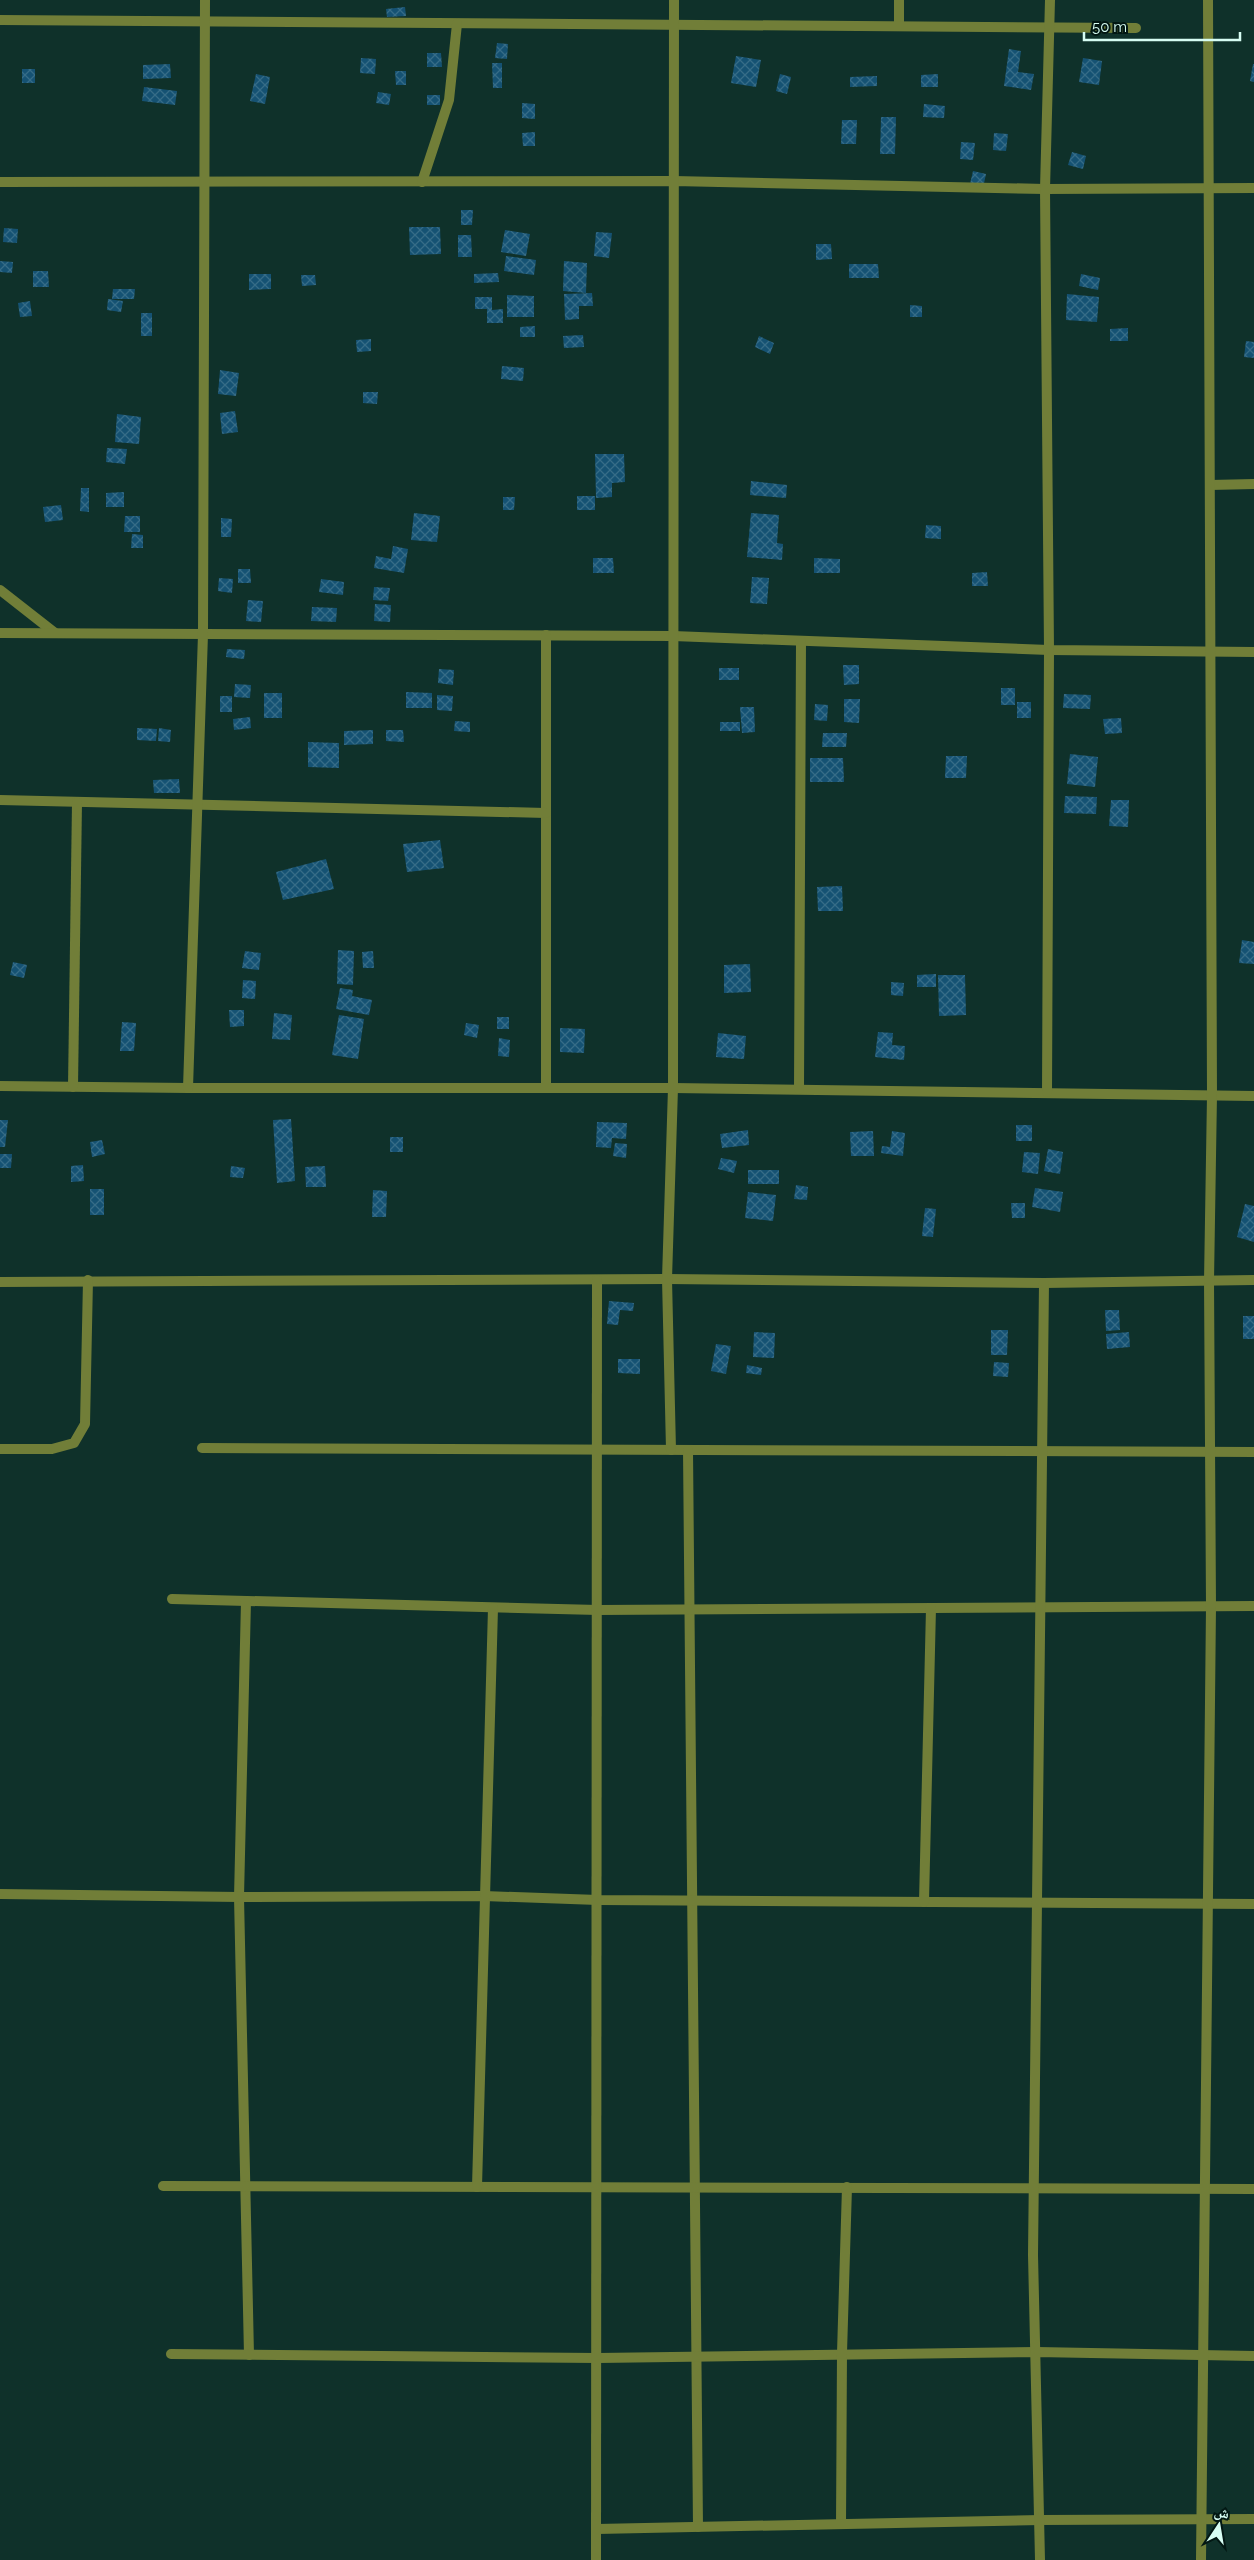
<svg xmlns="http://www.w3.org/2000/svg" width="1254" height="2560" font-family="Raleway,'Noto Naskh Arabic',sans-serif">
<defs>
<pattern id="building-cross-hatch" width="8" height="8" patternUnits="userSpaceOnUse" patternTransform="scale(1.25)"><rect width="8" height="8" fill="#155273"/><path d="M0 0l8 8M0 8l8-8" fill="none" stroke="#366c87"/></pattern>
</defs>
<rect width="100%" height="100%" fill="#0f312a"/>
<g fill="url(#building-cross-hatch)">
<path d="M405 7 406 16 387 17 386 9Z"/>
<path d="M497 43 508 44 507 59 495 58Z"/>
<path d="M1009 49 1021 51 1018 72 1034 74 1031 90 1004 86Z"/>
<path d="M427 53H441L442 67H427Z"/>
<path d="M736 56 761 60 756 87 731 83Z"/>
<path d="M361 58 376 59 375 74 360 73Z"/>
<path d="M1083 58 1102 61 1099 85 1079 82Z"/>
<path d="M492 63H502V88H493Z"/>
<path d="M170 64 171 78 143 79V65Z"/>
<path d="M1253 64H1254V82L1250 81Z"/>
<rect x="22" y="69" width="13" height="14"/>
<path d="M395 71H406V85H396Z"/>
<path d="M256 74 270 77 265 104 250 101Z"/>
<path d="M780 74 791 77 787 94 776 91Z"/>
<path d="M938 74V87H921V75Z"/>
<path d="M877 76V86L850 87V77Z"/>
<path d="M144 87 177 91 175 105 142 101Z"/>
<path d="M378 92 391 94 389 105 376 103Z"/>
<rect x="427" y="95" width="13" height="10"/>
<path d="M522 103 535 104V119L522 118Z"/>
<path d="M924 104 945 106 944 118 923 117Z"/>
<path d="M881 117H896L895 154H880Z"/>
<path d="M842 120H857L856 144H841Z"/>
<path d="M535 132V146H523L522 133Z"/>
<path d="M994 133 1008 134 1006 151 993 150Z"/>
<path d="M961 142 975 143 973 160 960 159Z"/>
<path d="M1072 152 1086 156 1083 169 1068 165Z"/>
<path d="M973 171 986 174 983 188 970 184Z"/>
<path d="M461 210H473L472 225H461Z"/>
<path d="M409 227H440L441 254 410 255Z"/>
<path d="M4 228 18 229 17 243 3 242Z"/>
<path d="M505 230 530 234 526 256 501 252Z"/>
<path d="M596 232 612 233 609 258 594 256Z"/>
<path d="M458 235H471L472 257H458Z"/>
<path d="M816 244H831L832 259 816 260Z"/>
<path d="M506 256 536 260 534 275 504 271Z"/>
<path d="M0 261 13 262 12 273 0 272Z"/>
<path d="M564 261 587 263 586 293 563 291Z"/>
<path d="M849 264H878L879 278H849Z"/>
<path d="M33 271H48L49 287H33Z"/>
<path d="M498 273 499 282 474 283V274Z"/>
<path d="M249 274H271V289L249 290Z"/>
<path d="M1081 274 1100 278 1098 290 1079 286Z"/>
<path d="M301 275H315L316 285 302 286Z"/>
<path d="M113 289H135L134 299H112Z"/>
<path d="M592 293 593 306H579V319L565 320 564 294Z"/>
<path d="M1067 294 1099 297 1097 322 1066 320Z"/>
<path d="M507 295 534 296V317H507Z"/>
<path d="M475 297H492V310L503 309V323H487V309H475Z"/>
<path d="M108 299 123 301 121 312 107 310Z"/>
<path d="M30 301 32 316 20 317 18 303Z"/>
<path d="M910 305 922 306V317H910Z"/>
<rect x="141" y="313" width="11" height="23"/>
<path d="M535 326V337H520V327Z"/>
<path d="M1128 328V341H1110V329Z"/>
<path d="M583 335 584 347 564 348 563 336Z"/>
<path d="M759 336 774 343 770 354 755 347Z"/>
<path d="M371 339V351L357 352 356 340Z"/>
<path d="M1246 341 1254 342V358L1244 357Z"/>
<path d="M502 366 524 368 523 381 501 379Z"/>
<path d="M220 370 239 373 236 396 218 394Z"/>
<path d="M363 392H378L377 404 363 403Z"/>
<path d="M235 411 238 432 222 434 220 413Z"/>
<path d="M117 414 141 417 139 444 115 442Z"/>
<path d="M107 448 127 449 125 464 106 462Z"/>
<path d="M595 454H624L625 482 612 483V497L596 498Z"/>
<path d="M751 481 787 485 786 498 750 495Z"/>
<path d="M81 488H89V512L80 511Z"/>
<path d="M124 492V507H106V493Z"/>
<rect x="577" y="496" width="18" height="14"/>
<path d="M503 497H515L514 510H503Z"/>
<path d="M61 505 63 520 45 522 43 507Z"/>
<path d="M414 513 440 516 437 542 411 540Z"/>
<path d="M751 513 779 515 777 543 783 544 782 560 747 557Z"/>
<path d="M125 516H140V532H124Z"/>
<path d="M221 518 232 519 231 537H221Z"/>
<path d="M926 525 941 526V539L925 538Z"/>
<path d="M132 534 143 535V548H131Z"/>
<path d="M393 546 408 549 404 573 374 568 376 556 391 559Z"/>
<path d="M593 558H613L614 573H593Z"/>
<path d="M814 558 840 559V573H814Z"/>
<path d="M238 569H250L251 583H238Z"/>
<path d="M987 572 988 586H972V573Z"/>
<path d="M752 577 769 578 767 604 750 603Z"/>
<path d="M219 578 233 579 232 593 218 591Z"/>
<path d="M321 579 344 582 343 595 319 592Z"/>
<path d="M374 587 390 588 388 601 373 600Z"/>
<path d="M248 600 263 601 261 622 246 621Z"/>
<path d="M375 604 391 605 390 622 374 621Z"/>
<path d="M312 607 337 608 336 622 311 621Z"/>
<path d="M227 649 245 650 244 659 226 657Z"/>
<path d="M843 665H859V684L844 685Z"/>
<rect x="719" y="668" width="20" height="12"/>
<path d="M439 669 454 670 453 685 438 683Z"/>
<path d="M235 684 251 685 250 698 234 697Z"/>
<rect x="1001" y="688" width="14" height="17"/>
<path d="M406 692 432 693V708H406Z"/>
<rect x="264" y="693" width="18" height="25"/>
<path d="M1064 694 1091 695 1090 709 1063 708Z"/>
<path d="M437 695 453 696 452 711 437 710Z"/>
<rect x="220" y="696" width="12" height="16"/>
<path d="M844 699H860L859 723 844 722Z"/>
<rect x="1017" y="702" width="14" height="16"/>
<path d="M815 704 828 705 827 721 814 720Z"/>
<path d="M740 707H754L755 732 742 733Z"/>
<path d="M250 717 251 728 234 730 233 719Z"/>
<path d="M1121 718 1122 733 1105 734 1103 719Z"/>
<path d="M455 721 470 722V732L454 731Z"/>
<rect x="720" y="722" width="20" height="9"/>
<path d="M137 728 157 729 156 741 137 740Z"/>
<path d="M159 728 171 730 170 742 158 741Z"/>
<path d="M373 730V744L344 745V731Z"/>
<path d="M386 730H403L404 742 386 741Z"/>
<path d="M823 733H847L846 747H822Z"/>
<path d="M308 742 339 743V768L308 767Z"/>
<path d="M1070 754 1098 757 1095 787 1067 784Z"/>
<path d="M946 756H967L966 778H945Z"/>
<path d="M810 758H843L844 782H810Z"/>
<path d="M179 779 180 793H154L153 780Z"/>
<path d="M1065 796 1097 797 1096 814 1064 813Z"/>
<path d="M1111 800H1129L1128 827 1109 826Z"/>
<path d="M440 840 444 868 407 872 403 844Z"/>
<path d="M326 859 334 889 283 900 276 872Z"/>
<path d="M842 886 843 911H818L817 887Z"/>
<path d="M1242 940 1254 942V964L1239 963Z"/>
<path d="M338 950 354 951 353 985 337 984Z"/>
<path d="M245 951 261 953 259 970 242 968Z"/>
<path d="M373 951 374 968H363L362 952Z"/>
<path d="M13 962 27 965 24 978 10 975Z"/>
<path d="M750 964 751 992 724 993V965Z"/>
<path d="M936 974V987H917V975Z"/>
<path d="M938 975H965L966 1015 939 1016Z"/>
<path d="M243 980 256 981 255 999 242 998Z"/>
<path d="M891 982 904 983 903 996 891 995Z"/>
<path d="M340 988 353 990 352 996 372 1000 369 1015 336 1009Z"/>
<path d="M229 1010H244V1026L230 1027Z"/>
<path d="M274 1013 292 1015 290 1040 272 1039Z"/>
<path d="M339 1015 364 1019 358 1059 332 1055Z"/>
<rect x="497" y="1017" width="12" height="12"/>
<path d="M122 1022 136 1023 134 1051H120Z"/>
<path d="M466 1023 479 1025 477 1038 464 1035Z"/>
<path d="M560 1028 585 1029 584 1053 560 1052Z"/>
<path d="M878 1032 893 1033 892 1045 905 1046 904 1060 875 1057Z"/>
<path d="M718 1033 746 1036 744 1059 716 1057Z"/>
<path d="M499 1038 510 1040 509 1057 498 1056Z"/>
<path d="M291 1119 295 1181 277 1183 273 1120Z"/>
<path d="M0 1120H8L5 1147H0Z"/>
<path d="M597 1122 627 1123 626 1139 612 1138 611 1148 596 1147Z"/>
<rect x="1016" y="1125" width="16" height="16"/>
<path d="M748 1130 749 1145 722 1148 720 1134Z"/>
<path d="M873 1131 874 1156H851L850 1132Z"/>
<path d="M892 1131 905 1133 903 1156 881 1153 882 1146 890 1147Z"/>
<rect x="390" y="1137" width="13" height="15"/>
<path d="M102 1140 105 1154 92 1157 90 1142Z"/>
<path d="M615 1143 627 1144 626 1158 613 1156Z"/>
<path d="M1048 1149 1063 1152 1060 1174 1044 1171Z"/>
<path d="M1024 1152 1040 1153 1038 1174 1022 1172Z"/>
<path d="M0 1154H12L11 1168H0Z"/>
<path d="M721 1158 737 1161 734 1173 718 1169Z"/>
<path d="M83 1165 84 1181 71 1182V1166Z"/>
<path d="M231 1166 245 1168 243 1178 230 1177Z"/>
<path d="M325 1166 326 1187H306L305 1167Z"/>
<rect x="748" y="1170" width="31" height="14"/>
<path d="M796 1185 808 1187 807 1200 794 1199Z"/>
<path d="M1035 1188 1063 1192 1060 1212 1032 1207Z"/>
<rect x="90" y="1189" width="14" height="26"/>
<path d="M373 1190 387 1191 386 1217H372Z"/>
<path d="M748 1192 776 1195 773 1221 745 1218Z"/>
<path d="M1011 1203H1025V1218H1012Z"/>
<path d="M1245 1204 1254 1206V1242L1237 1237Z"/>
<path d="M925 1208 936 1209 933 1237 922 1236Z"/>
<path d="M609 1301 634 1303 633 1311 620 1310 618 1325 607 1324Z"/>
<path d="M1105 1310H1119L1120 1330 1106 1331Z"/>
<rect x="1243" y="1316" width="11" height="23"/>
<path d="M991 1330H1008L1007 1355H991Z"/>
<path d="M754 1332 775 1333 774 1358 753 1357Z"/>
<path d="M1129 1332 1130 1347 1107 1349 1106 1334Z"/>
<path d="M716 1344 731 1346 726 1374 711 1371Z"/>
<path d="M618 1359H640V1374L618 1373Z"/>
<path d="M994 1362 1009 1363 1008 1377 993 1376Z"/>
<path d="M747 1365 762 1368 761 1375 746 1373Z"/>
</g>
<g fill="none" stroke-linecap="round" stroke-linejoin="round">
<g stroke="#717e38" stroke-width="10">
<path d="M899 0V24"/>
<path d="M0 20 1136 28"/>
<path d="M0 182 674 181 1045 189 1254 188"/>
<path d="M422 182 449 100 457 24"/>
<path d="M1210 485 1254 484"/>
<path d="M0 590 55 633"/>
<path d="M0 633 673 636 1049 650 1254 652"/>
<path d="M546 635V1088"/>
<path d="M0 800 546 813"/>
<path d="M0 1086 188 1088H673L1254 1096"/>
<path d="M73 1087 77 802"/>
<path d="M188 1088 203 634 205 0"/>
<path d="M799 1089 801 641"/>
<path d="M1047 1092 1049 650 1045 189 1050 0"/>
<path d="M0 1282 667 1279 1044 1283 1254 1280"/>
<path d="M202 1448 1254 1452"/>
<path d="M0 1449H52L74 1443 85 1424 88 1280"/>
<path d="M671 1450 667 1279 673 1088 674 0"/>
<path d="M688 1450 698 2527"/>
<path d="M172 1599 598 1610 1254 1606"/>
<path d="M246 1601 239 1897 249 2355"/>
<path d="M0 1894 239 1897 484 1896 598 1900 1254 1904"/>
<path d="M924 1902 931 1608"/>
<path d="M163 2186 1254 2189"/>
<path d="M477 2187 493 1608"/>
<path d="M171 2354 598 2358 1037 2352 1254 2356"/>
<path d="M841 2524 842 2353 847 2187"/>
<path d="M597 2529 1040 2520 1254 2519"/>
<path d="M596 2560 597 1280"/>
<path d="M1040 2560 1033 2255 1044 1283"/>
<path d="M1201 2560 1211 1606 1209 1281 1212 1095 1208 0"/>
</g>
</g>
<g transform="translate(1219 2525) rotate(12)" stroke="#021713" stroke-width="4" paint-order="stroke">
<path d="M0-4L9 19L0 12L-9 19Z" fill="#d7fdf3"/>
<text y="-8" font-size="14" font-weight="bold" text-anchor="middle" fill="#d7fdf3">ش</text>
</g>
<path d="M1084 32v8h156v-8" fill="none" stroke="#d7fdf3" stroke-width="2.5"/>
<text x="1092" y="32" font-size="15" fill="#d7fdf3" stroke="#021713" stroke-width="4" paint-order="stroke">50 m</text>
</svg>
